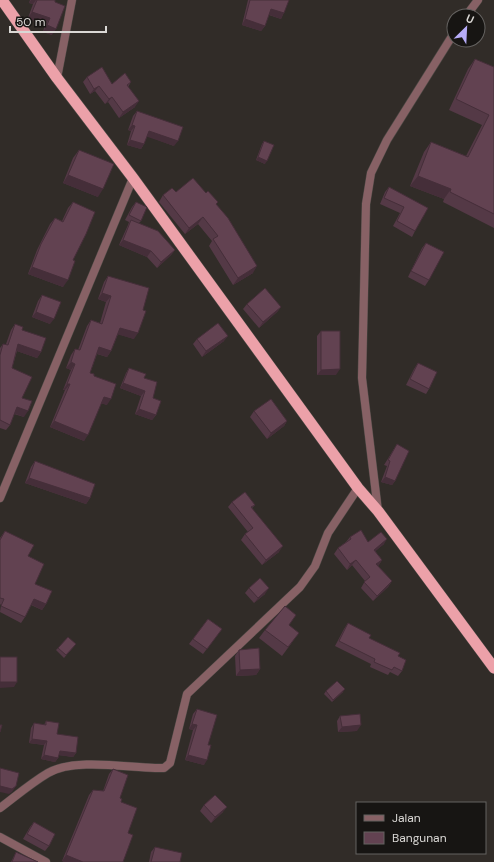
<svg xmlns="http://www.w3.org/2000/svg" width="494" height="862" font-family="'DM Sans',sans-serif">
<rect width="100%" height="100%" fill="#312c28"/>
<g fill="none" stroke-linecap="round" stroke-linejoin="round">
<defs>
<g id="minor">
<path d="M466 16 478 0"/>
<path d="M57 78 72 0"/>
<path d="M378 511 362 378 366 204 371 173 387 140 454 33"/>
<path d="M0 808C16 796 31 783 48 773 74 758 124 767 155 768H164L170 763 187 694 300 587 315 566 328 533 358 488"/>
<path d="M0 837 46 862"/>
</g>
<path id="tertiary" d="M0 498 133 178"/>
<path id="trunk" d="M2 0 57 78 133 178 358 488 378 511 494 668"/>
</defs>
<use href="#minor" stroke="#4c4844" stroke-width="9"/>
<use href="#tertiary" stroke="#4c4844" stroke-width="9"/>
<use href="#trunk" stroke="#4c4844" stroke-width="12"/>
<use href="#minor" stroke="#876165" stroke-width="8"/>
<use href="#tertiary" stroke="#876165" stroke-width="8"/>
<use href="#trunk" stroke="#eca1a9" stroke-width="11"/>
</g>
<g fill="#543946">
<path d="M30 0H55L52 35 43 32 45 25 28 18 33 4 29 3Z"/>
<path d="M248 0H289L281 19 269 15 265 26 261 31 242 25Z"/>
<path d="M475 59 494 67V228L443 202 444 199 410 186 424 152 431 142 466 156 482 125 449 110 468 69Z"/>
<path d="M87 77 112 84 131 82 128 87 135 107 119 118 108 102 105 104 95 91 90 94 83 82Z"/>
<path d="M137 111 174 146 147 136 144 144 141 149 127 145 131 131 128 130 133 116Z"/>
<path d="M264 141 265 164 256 160 262 144Z"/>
<path d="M79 150 98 197 63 183 73 158Z"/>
<path d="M389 187 428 208 415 231 412 237 393 226 400 213 380 204 385 192Z"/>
<path d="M176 192 206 193 216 204 253 273 233 285 209 246 212 241 198 224 185 234 159 202 163 195Z"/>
<path d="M73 202V260L63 287 28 274 37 250 50 224 55 218 62 221 68 208Z"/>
<path d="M136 202 141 221 139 223 175 250 171 255 157 268 147 257 119 245 128 225 129 222 125 220 132 207Z"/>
<path d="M426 243 429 280 425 286 408 277 422 248Z"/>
<path d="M108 276 134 339 118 334 111 351 107 357 97 354 90 373 94 376 107 405 101 403 84 441 50 427 65 390H63L71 370 66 368 71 355 75 349 78 350 87 326 91 320 100 323 106 302 98 299 104 282Z"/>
<path d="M42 295 50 324 32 317 38 301Z"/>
<path d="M247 304 281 307 277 312 259 328 243 309Z"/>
<path d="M15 324 22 330 41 352 37 358 17 351 12 368 22 398 24 417 14 414 10 425 6 430 0 428V348L3 344H6L11 330Z"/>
<path d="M321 331 336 375H317V336Z"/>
<path d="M197 339 224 341 202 357 193 344Z"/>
<path d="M418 363 429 389 426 394 406 385 414 369Z"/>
<path d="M129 368 144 378 156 415 152 420 135 414 141 396 120 388 126 373Z"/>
<path d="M254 411 287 421 284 426 267 439 250 417Z"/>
<path d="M397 444 395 481 392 485 381 482 387 466 384 465Z"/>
<path d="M35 461 90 498 86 504 25 483 31 467Z"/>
<path d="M232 502 255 505 252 508 279 552 262 565 241 540 245 534 248 532 228 507Z"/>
<path d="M5 531 28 556 35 584 46 604 42 610 31 605 25 617 21 623 0 612 1 605 0 604V538Z"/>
<path d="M350 537 368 542 384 544 375 551 382 560 378 566 392 581 388 587 373 601 361 588 365 581 352 565 347 570 334 554 338 548 346 542Z"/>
<path d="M249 588 265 594 254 603 245 593Z"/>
<path d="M208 619 222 629 203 654 189 644Z"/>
<path d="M348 623 369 638 398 656 402 671 398 676 390 672 388 675 370 667 371 664 335 646 344 629Z"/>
<path d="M289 625 293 641 282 656 259 638 265 630Z"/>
<path d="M76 644 64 658 56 650 58 648Z"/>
<path d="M239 650 260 669 256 675 236 676 235 656Z"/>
<path d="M326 691 343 692 332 702 324 694Z"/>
<path d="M197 709 208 745 204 765 185 760 193 730 189 729 193 714Z"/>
<path d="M340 716 357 731 338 732 337 721Z"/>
<path d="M46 721 57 734 76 753 73 757 59 755 58 758 55 762 41 759 44 745 29 743 31 728 34 723 44 725Z"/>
<path d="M113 769 128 833 123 862H65L62 861 89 795 93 790 103 791 109 774Z"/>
<path d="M204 805 223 812 211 823 200 811Z"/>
<path d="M34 822 49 846 45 851 23 839 30 827Z"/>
<path d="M155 847 180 862H149L151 852Z"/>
<path d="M16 852 38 862H11Z"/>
</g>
<g fill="#452e39">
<path d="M31 0H36L33 4 29 3Z"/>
<path d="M271 9 284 13 281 19 267 14Z"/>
<path d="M32 12 50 18 45 25 28 18Z"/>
<path d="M245 19 265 26 261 31 242 25Z"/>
<path d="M47 25 56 29 52 35 43 32Z"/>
<path d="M99 86 95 91 90 94 94 89Z"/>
<path d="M112 97 108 102 105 104 109 99Z"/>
<path d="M139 101 135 107 119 118 123 112Z"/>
<path d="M132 125 135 126 131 131 128 130Z"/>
<path d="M149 131 178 141 174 146 145 136Z"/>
<path d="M130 140 144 144 141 149 127 145Z"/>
<path d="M258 157 267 161 265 164 256 160Z"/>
<path d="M68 175 103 189 98 197 63 183Z"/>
<path d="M418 176 451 189 444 199 410 186Z"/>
<path d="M203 217 198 224 185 234 189 228Z"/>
<path d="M123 240 151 251 147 257 119 245Z"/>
<path d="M175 250 171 255 157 268 161 262Z"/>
<path d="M257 266 253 273 233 285 238 278Z"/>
<path d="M32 267 68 280 63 287 28 274Z"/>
<path d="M102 293 111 296 106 302 98 299Z"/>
<path d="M281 307 277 312 259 328 263 322Z"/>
<path d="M36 312 54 319 50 324 32 317Z"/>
<path d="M120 328 138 333 134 339 116 334Z"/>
<path d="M228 336 224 341 202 357 206 351Z"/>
<path d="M18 344 41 352 37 358 14 350Z"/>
<path d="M99 347 111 351 107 357 95 353Z"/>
<path d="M71 362 75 364 71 370 66 368Z"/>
<path d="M340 369 336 375H317L321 370Z"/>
<path d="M123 383 145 391 141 396 120 388Z"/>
<path d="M67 384H70L65 390H63Z"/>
<path d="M104 397 111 399 107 405 100 403Z"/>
<path d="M17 407 28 411 24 417 13 413Z"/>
<path d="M139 409 156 415 152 420 135 414Z"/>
<path d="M54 421 88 435 84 441 50 427Z"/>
<path d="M287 421 284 426 267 439 271 433Z"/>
<path d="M385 477 395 481 392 485 381 482Z"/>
<path d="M29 478 90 498 86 504 25 483Z"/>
<path d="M387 539 384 544 371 555 374 550Z"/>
<path d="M283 546 279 552 262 565 266 560Z"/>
<path d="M356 560 352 565 347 570 350 564Z"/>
<path d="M382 560 379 565 373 570 376 564Z"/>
<path d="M392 581 388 587 373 601 377 596Z"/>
<path d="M269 588 265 594 254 603 258 598Z"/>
<path d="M34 599 46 604 42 610 30 604Z"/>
<path d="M260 669 256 675 236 676 240 670Z"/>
<path d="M0 682H17L14 687 0 688Z"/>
<path d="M345 689 343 692 332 702 333 700Z"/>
<path d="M192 724 197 725 193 730 189 729Z"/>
<path d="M361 725 357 731 338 732 342 727Z"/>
<path d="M32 739 47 741 44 745 29 743Z"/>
<path d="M60 751 76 753 73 757 57 755Z"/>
<path d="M44 755 58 758 55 762 41 759Z"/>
<path d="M188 755 207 760 204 765 185 760Z"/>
<path d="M0 786H16L12 792 9 794 0 792Z"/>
<path d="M227 807 223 812 211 823 215 817Z"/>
<path d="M66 855 83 862H65L62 861Z"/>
</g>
<g fill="#624251" stroke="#452e39">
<path d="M37 0H55V2L65 6 56 29 47 25 50 18 32 12Z"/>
<path d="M250 0H289L284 13 271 9 265 26 245 19Z"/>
<path d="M475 59 494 67V214L450 192 451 189 418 176 431 142 468 157 489 115 456 99Z"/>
<path d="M102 67 112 84 125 73 131 82 127 85 139 101 123 112 112 97 109 99 99 86 94 89 87 77Z"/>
<path d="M137 111 183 127 178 141 149 131 144 144 130 140 135 126 132 125Z"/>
<path d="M264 141 274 145 267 161 258 157Z"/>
<path d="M79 150 114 164 103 189 68 175Z"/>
<path d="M193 178 206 193 208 191 218 202 216 204 228 218 257 266 238 278 213 239 218 236 203 217 189 228 163 195 172 188 176 192Z"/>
<path d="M389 187 428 208 415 231 397 221 404 207 384 198Z"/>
<path d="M73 202 95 212 86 234 73 260 75 261 68 280 32 267 41 244 55 218 63 222Z"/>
<path d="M136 202 147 207 141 221 129 215Z"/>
<path d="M131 220 158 231 175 250 161 262 151 251 123 240Z"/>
<path d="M426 243 444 252 429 280 411 271Z"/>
<path d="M108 276 149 288 143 310 146 311 138 333 120 328 111 351 99 347 90 373 94 374V376L116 384 111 399 104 397 88 435 54 421 70 384H67L75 364 71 362 75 349 80 350 91 320 102 324 111 296 102 293Z"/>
<path d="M265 288 281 307 263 322 247 304Z"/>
<path d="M42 295 61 302 54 319 36 312Z"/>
<path d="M218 323 228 336 206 351 197 339Z"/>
<path d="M15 324 23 327 22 330 46 338 41 352 18 344 12 368 32 377 22 398 32 401 28 411 17 407 10 425 0 420V355L3 344 8 345Z"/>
<path d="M321 331H340V369L321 370Z"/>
<path d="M418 363 437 372 429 389 410 379Z"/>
<path d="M129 368 146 374 144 378 157 382 153 398 161 401 156 415 139 409 145 391 123 383Z"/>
<path d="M271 399 287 421 271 433 254 411Z"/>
<path d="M397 444 409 451 395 481 385 477 390 461 388 460Z"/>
<path d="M35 461 95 484 90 498 29 478Z"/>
<path d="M245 492 255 505 251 507 283 546 266 560 245 534 253 528 232 502Z"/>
<path d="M361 530 368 542 381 532 387 539 374 550 382 560 376 564 392 581 377 596 364 582 370 577 356 560 350 564 338 548 351 539 350 537Z"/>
<path d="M5 531 34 545 28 556 44 564 35 584 52 591 46 604 34 599 25 617 1 606 4 599 0 598V540Z"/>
<path d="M260 578 269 588 258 598 249 588Z"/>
<path d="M285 606 296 615 289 625 299 633 288 647 265 630Z"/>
<path d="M208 619 222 629 207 649 193 639Z"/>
<path d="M348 623 371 635 369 638 400 653 398 656 406 660 402 671 394 667 392 670 374 662 375 659 339 641Z"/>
<path d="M68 637 76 644 66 655 58 648Z"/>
<path d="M259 648 260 669 240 670 239 650Z"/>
<rect x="0" y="657" width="17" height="25"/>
<path d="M337 681 345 689 333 700 326 691Z"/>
<path d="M197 709 217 715 208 745H211L207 760 188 755 197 725 192 724Z"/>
<path d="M360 714 361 725 342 727 340 716Z"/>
<path d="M46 721 59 723 57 734 78 737 76 753 60 751 58 758 44 755 47 741 32 739 34 723 46 725Z"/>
<path d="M0 725H2L0 732Z"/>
<path d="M0 768 19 773 16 786 12 789 0 786Z"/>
<path d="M113 769 128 775 120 798 122 799 121 802 137 808 128 833 133 835 123 862H83L66 855 93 790 104 791Z"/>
<path d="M215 795 227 807 215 817 204 805Z"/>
<path d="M34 822 55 834 49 846 27 834Z"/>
<path d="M155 847 182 853 180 862H151Z"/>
<path d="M16 852 38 862H12Z"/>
</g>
<rect x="356" y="802" width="130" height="52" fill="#171513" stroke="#656361"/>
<rect x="364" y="815" width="20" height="6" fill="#876165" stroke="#656361"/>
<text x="392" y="822" font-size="12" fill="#dad8d5">Jalan</text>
<rect x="364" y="832" width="20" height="12" fill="#624251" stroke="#656361"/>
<text x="392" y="842" font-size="12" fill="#dad8d5">Bangunan</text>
<g transform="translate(466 28) rotate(24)"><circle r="19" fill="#171513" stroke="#656361"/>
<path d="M0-3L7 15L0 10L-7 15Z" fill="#b6acf8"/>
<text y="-6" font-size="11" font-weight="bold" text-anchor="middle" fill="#dad8d5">U</text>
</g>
<path d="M10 26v6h96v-6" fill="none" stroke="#dad8d5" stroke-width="2"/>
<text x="16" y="26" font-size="12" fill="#dad8d5" stroke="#171513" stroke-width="3" paint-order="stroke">50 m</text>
</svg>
